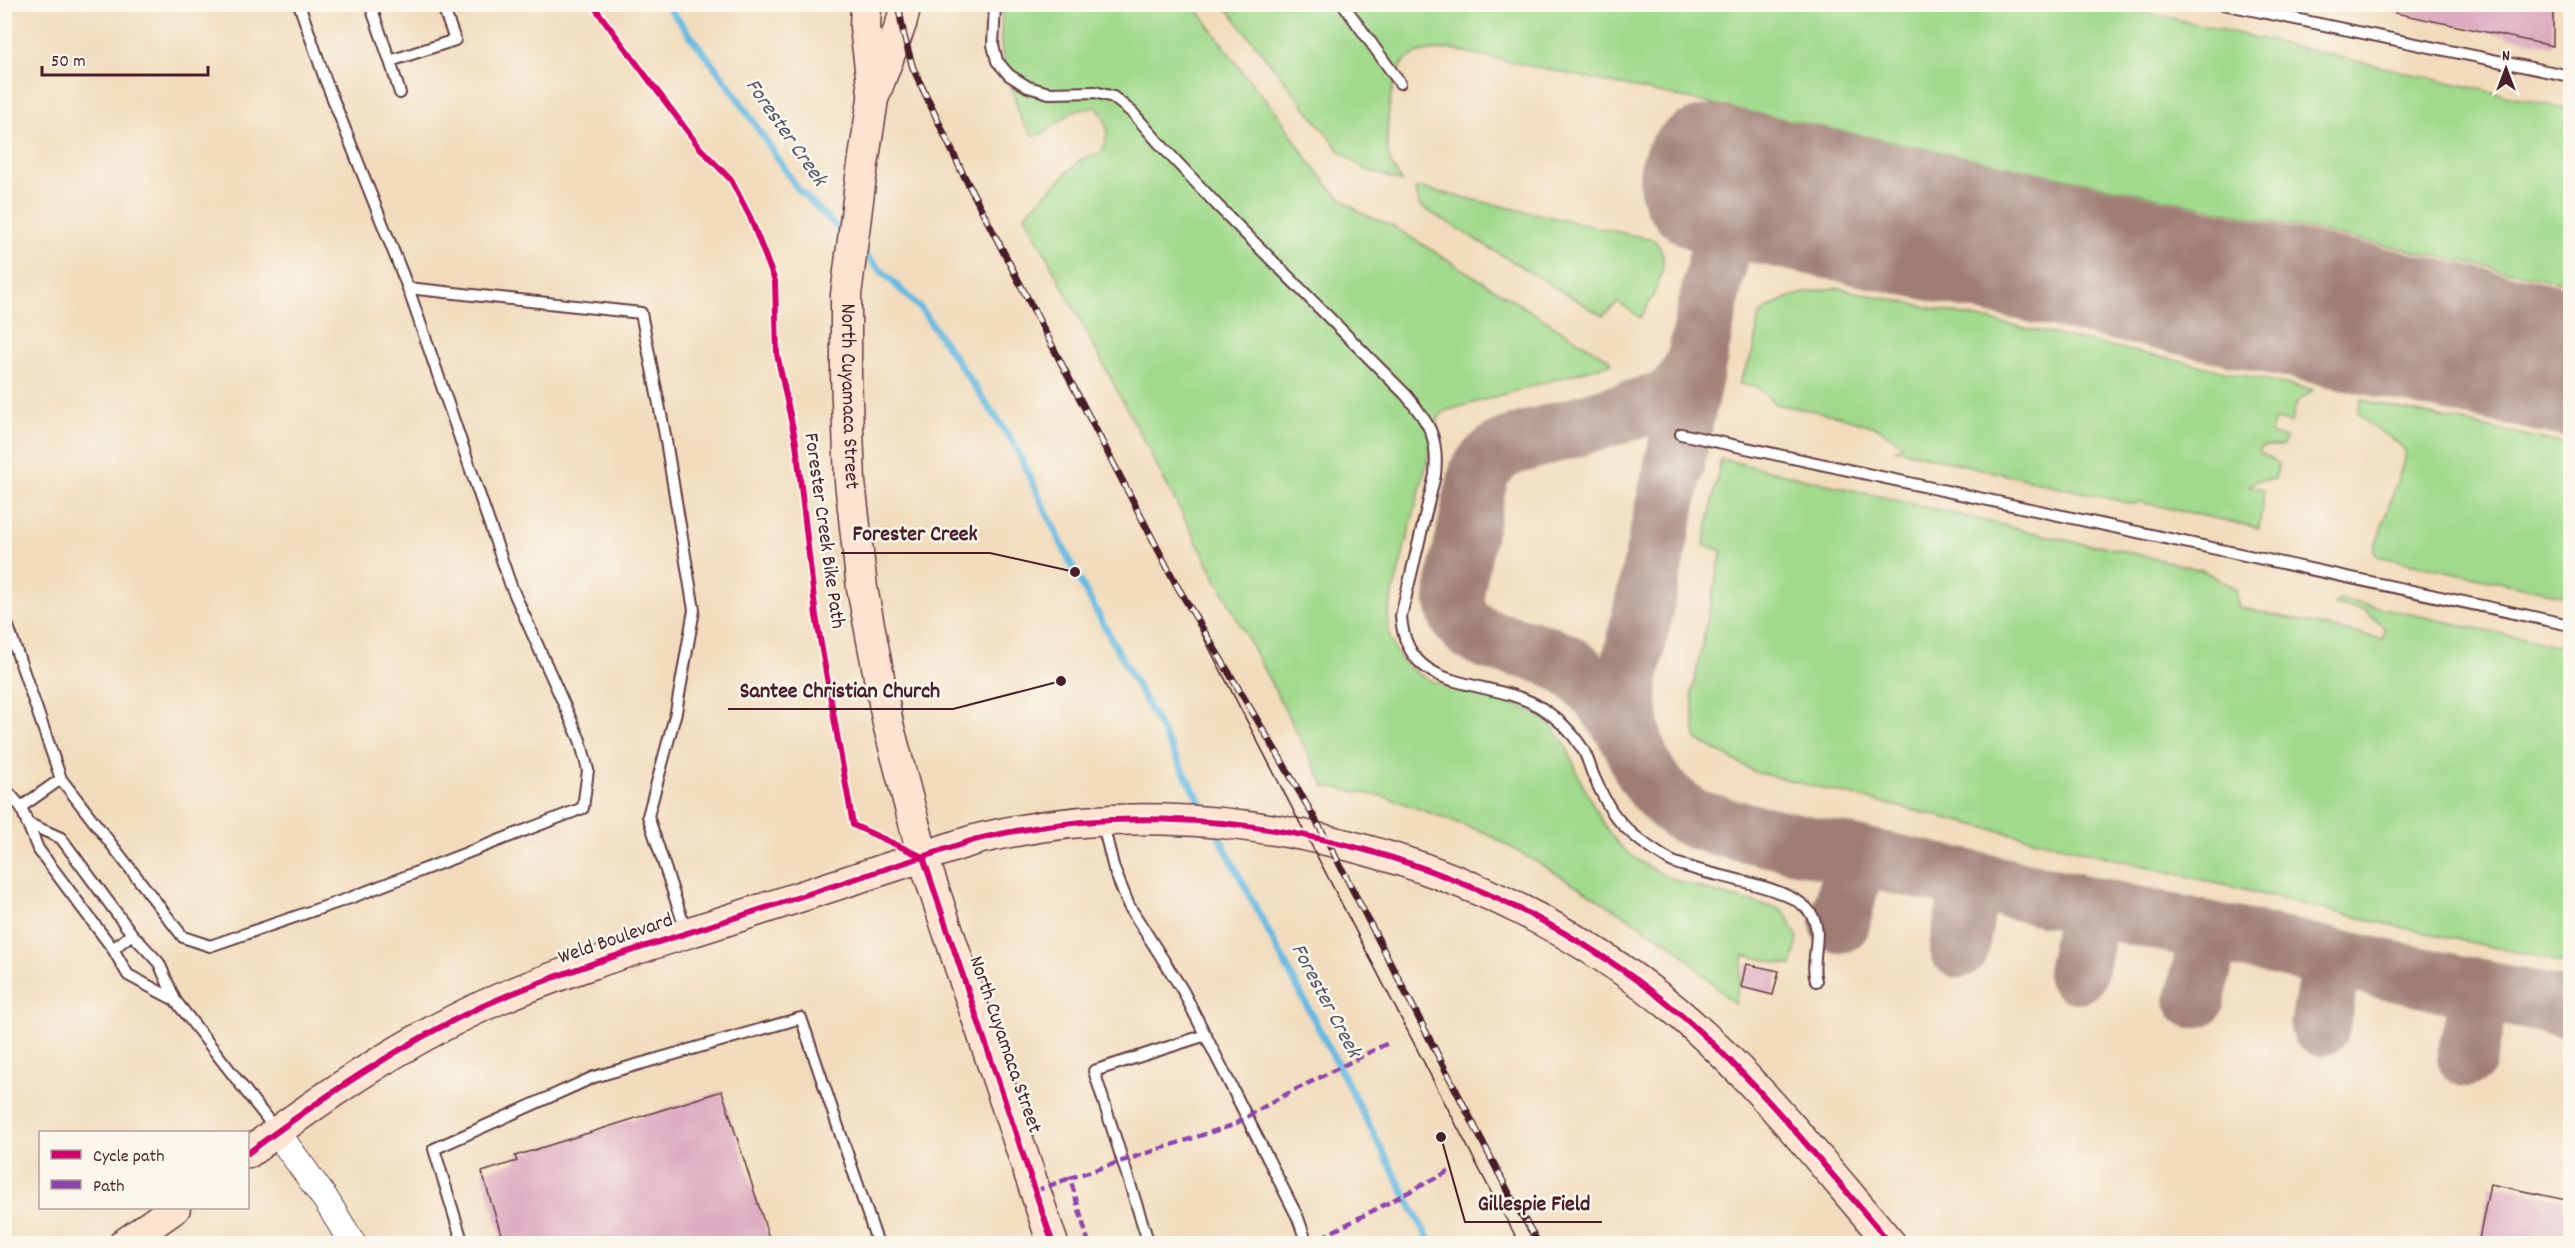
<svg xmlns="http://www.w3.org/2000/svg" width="2575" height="1248" font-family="Dekko,sans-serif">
<rect width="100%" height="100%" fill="#fbf7ec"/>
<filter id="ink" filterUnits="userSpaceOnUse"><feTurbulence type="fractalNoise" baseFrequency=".0167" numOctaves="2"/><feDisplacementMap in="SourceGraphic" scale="12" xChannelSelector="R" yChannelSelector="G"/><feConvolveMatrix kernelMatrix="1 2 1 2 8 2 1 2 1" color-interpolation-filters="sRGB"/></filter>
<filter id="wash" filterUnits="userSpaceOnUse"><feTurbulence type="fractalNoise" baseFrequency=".008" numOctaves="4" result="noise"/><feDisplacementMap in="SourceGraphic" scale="24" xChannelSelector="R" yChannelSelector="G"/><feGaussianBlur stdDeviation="1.35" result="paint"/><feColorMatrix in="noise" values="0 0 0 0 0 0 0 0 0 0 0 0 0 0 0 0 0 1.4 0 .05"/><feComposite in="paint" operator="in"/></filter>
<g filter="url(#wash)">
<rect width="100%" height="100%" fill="#f1dbbc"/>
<g fill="#a0d98b" stroke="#757c5b" stroke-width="1.5">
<path d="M1002 5H1194L1244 74 1277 113 1310 163 1334 192 1359 212 1394 227 1610 360 1612 363 1606 365 1445 411 1439 417 1391 600C1390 608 1387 618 1388 627 1397 701 1497 684 1543 719 1570 739 1571 765 1586 791 1594 806 1601 822 1611 835 1646 883 1728 895 1783 910L1798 938 1792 966 1744 955 1735 1005 1674 946 1559 875 1486 833 1386 797 1325 786 1025 215 1080 160 1101 153C1110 136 1109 123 1097 107L1074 111 1044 133 1034 136 1021 120 1003 57 1001 43Z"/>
<path d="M1224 5H2114L2570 110V284L1450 49C1436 51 1417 50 1406 60 1389 74 1384 137 1389 158 1391 166 1398 175 1402 182L1364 169 1341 152Z"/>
<path d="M1421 188 1654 240C1676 259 1652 299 1640 318L1618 302 1603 316 1420 206 1415 189Z"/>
<path d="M1838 288 2313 390 2297 402 2291 422 2275 420 2270 433 2287 438 2282 446H2262L2259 453 2279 464 2275 479 2259 480 2249 485 2264 490 2259 528 2140 502 2133 504 1895 449 1903 445 1878 428 1835 415 1775 404 1759 388 1739 384C1744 371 1754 354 1756 340 1757 331 1755 320 1762 313 1781 296 1813 290 1838 288Z"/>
<path d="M2361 400 2570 445V597L2377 556 2374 550 2406 455C2398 434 2369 432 2358 412Z"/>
<path d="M1721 459 2087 545H2099L2202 570 2236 589 2238 607 2382 639 2385 629 2365 610 2334 604 2340 599 2570 648V964L2373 921 1755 772 1696 739 1692 693 1722 551 1704 545Z"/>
</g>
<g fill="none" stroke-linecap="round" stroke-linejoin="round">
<g stroke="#65b9e1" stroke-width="7">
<path d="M666 4 731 88 798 189 845 235"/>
<path d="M861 251 921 309 1013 442 1075 572 1208 816"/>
<path d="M1216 831 1431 1244"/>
</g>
<g stroke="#9e7d74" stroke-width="60">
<path d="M1734 184 1628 681C1625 736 1638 783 1687 815 1696 821 1711 823 1722 827L2570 1009"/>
<path d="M1631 740C1613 709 1590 676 1557 659 1517 640 1450 650 1455 588L1479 473C1487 460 1496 452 1510 446L1664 401C1684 391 1690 375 1698 355"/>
<path d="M1840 923 1856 856"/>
<path d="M1959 948 1971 881"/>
<path d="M2077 973 2090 907"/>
<path d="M2195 999 2210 932"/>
<path d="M2320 1026 2332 958"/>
<path d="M2467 1057 2481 989"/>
</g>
<path stroke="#9e7d74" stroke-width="148" d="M1713 179 2570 363"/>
</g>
<g id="blocks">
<g fill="#dcabc0">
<path d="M2396 4H2553V46L2395 13Z"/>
<path d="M1746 964 1779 971 1773 995 1741 987Z"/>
<path d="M722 1091 771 1244H504L482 1172 517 1161 515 1156Z"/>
<path d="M2490 1184 2571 1201V1244H2478Z"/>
</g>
</g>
</g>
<g filter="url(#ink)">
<use href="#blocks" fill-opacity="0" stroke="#633b41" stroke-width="1.5"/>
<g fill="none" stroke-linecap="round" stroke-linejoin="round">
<defs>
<g id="service">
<path d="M299 4 325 79 408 288"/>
<path d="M370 4 390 61 455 40 442 4"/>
<path d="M995 4 993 45 997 61 1009 75 1028 87 1049 93 1095 92 1113 97 1133 113 1159 143 1218 206 1406 395C1429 423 1439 437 1435 475L1401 616C1406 697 1488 676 1540 707 1556 717 1572 732 1582 748 1588 757 1590 768 1594 777 1599 788 1605 800 1611 810 1624 830 1649 848 1669 860 1677 865 1687 866 1695 869 1724 878 1791 888 1809 911 1826 931 1809 959 1816 981"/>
<path d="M1343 4 1400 83"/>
<path d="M2223 4 2570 76"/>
<path d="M390 61 400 93"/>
<path d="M1681 434 2570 625"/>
<path d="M4 615 61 779"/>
<path d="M4 787 21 807 38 849 113 949 128 975 175 1000"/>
<path d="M21 807 61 779 183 937 210 946 350 898 583 808 588 770 580 740 511 586 408 288 641 313 665 435 694 610 676 712 648 816 686 931"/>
<path d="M27 823 61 838 132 934 159 963 175 1000 276 1130"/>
<path d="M1103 825 1114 869 1129 906 1183 991 1298 1218 1307 1244"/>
<path d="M113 949 132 934"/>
<path d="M463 1244 434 1149 594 1077 801 1018 878 1244"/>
<path d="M1149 1244 1094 1071 1206 1035"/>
</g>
<path id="tertiary" d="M276 1131 326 1200 353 1244"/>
<g id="secondary">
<path d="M866 4 865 27 873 93"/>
<path id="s1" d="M906 4 901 24 873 99 860 184 846 295V374L850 482 862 588 888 724 923 857 1053 1244"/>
<path d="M248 1153C323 1097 400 1044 485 1005 573 966 668 940 759 910 812 893 866 875 919 858 940 852 961 843 982 838 1218 782 1490 856 1675 1010 1755 1077 1823 1165 1891 1244"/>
<path d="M124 1244 175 1208"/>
</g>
</defs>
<use href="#service" stroke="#633b41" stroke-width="14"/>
<use href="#tertiary" stroke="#633b41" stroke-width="28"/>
<use href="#secondary" stroke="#633b41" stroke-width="33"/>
<use href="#service" stroke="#fff" stroke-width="10"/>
<use href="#tertiary" stroke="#fff" stroke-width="26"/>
<use href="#secondary" stroke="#fde4d1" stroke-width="30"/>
<path stroke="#4a1f2b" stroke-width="1.5" d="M1177 586 1491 1192 1520 1244"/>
<defs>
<path id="rail" d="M898 4 904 36 913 68 962 172 1177 586 1280 758 1327 840 1510 1195 1539 1244"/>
</defs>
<use href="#rail" stroke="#4a1f2b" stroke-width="7"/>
<use href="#rail" stroke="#fbf7ec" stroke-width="4.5" stroke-dasharray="14" stroke-linecap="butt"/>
<g stroke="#8e44ad" stroke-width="4.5" stroke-dasharray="9 4.5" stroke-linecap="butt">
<path d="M1035 1191 1070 1178"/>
<path d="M1089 1244 1070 1178 1233 1125 1279 1098 1388 1043"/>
<path d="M1309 1244 1453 1169"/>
</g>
<defs>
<g id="cycleway">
<path d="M592 4 700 148 731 180 750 217 775 281 777 354 796 443 816 616 853 825 923 857"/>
<path d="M923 857 1053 1244"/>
<path d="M248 1153C323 1097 400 1044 485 1005 573 966 668 940 759 910 812 893 866 875 919 858 940 852 961 843 982 838 1218 782 1490 856 1675 1010 1755 1077 1823 1165 1891 1244"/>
</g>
</defs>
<use href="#cycleway" stroke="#fbf7ec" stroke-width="10"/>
<use href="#cycleway" stroke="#d6006c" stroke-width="6"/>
</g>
</g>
<g text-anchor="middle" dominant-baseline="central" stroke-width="5" stroke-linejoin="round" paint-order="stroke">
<g font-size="21" fill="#4a1f2b" stroke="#fbf7ec">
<text stroke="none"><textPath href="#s1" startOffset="400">North Cuyamaca Street</textPath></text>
<text transform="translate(823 531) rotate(82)">Forester Creek Bike Path</text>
<text transform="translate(616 940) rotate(-19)">Weld Boulevard</text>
<text transform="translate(1004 1045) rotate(71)">North Cuyamaca Street</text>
</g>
<g font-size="22" font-style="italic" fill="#53556b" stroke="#fbf7ec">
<text transform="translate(785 133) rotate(55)">Forester Creek</text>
<text transform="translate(1325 1001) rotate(62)">Forester Creek</text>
</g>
</g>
<path fill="none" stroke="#4a1f2b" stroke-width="2" d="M1075 572L990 553H841M1061 681L953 709H728M1441 1137L1465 1222H1602"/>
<g fill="#4a1f2b" stroke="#fbf7ec" stroke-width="2">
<circle cx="1075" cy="572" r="6"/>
<circle cx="1061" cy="681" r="6"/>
<circle cx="1441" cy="1137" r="6"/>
</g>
<g font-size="22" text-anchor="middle" font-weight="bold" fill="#4a1f2b" stroke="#fbf7ec" stroke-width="5" stroke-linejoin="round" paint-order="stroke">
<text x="915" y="540">Forester Creek</text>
<text x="840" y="697">Santee Christian Church</text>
<text x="1534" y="1210">Gillespie Field</text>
</g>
<rect width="2575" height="1248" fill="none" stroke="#fbf7ec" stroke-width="24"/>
<rect x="39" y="1131" width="210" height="78" fill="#fbf7ec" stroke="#b4a19f" stroke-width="1.5"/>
<rect x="51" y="1150" width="30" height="9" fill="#d6006c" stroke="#b4a19f" stroke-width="1.5"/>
<text x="93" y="1161" font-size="18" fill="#4a1f2b">Cycle path</text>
<rect x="51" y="1180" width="30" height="9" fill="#8e44ad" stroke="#b4a19f" stroke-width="1.5"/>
<text x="93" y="1191" font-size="18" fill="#4a1f2b">Path</text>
<g transform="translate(2506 69)" stroke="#fbf7ec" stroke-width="4.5" paint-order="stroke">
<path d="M0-4.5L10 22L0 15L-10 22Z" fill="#4a1f2b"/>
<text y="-9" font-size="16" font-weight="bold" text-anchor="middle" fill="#4a1f2b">N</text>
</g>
<path d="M42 66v9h166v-9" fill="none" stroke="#4a1f2b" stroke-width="3"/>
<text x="51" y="66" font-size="18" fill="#4a1f2b" stroke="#fbf7ec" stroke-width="4.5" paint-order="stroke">50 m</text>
</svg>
